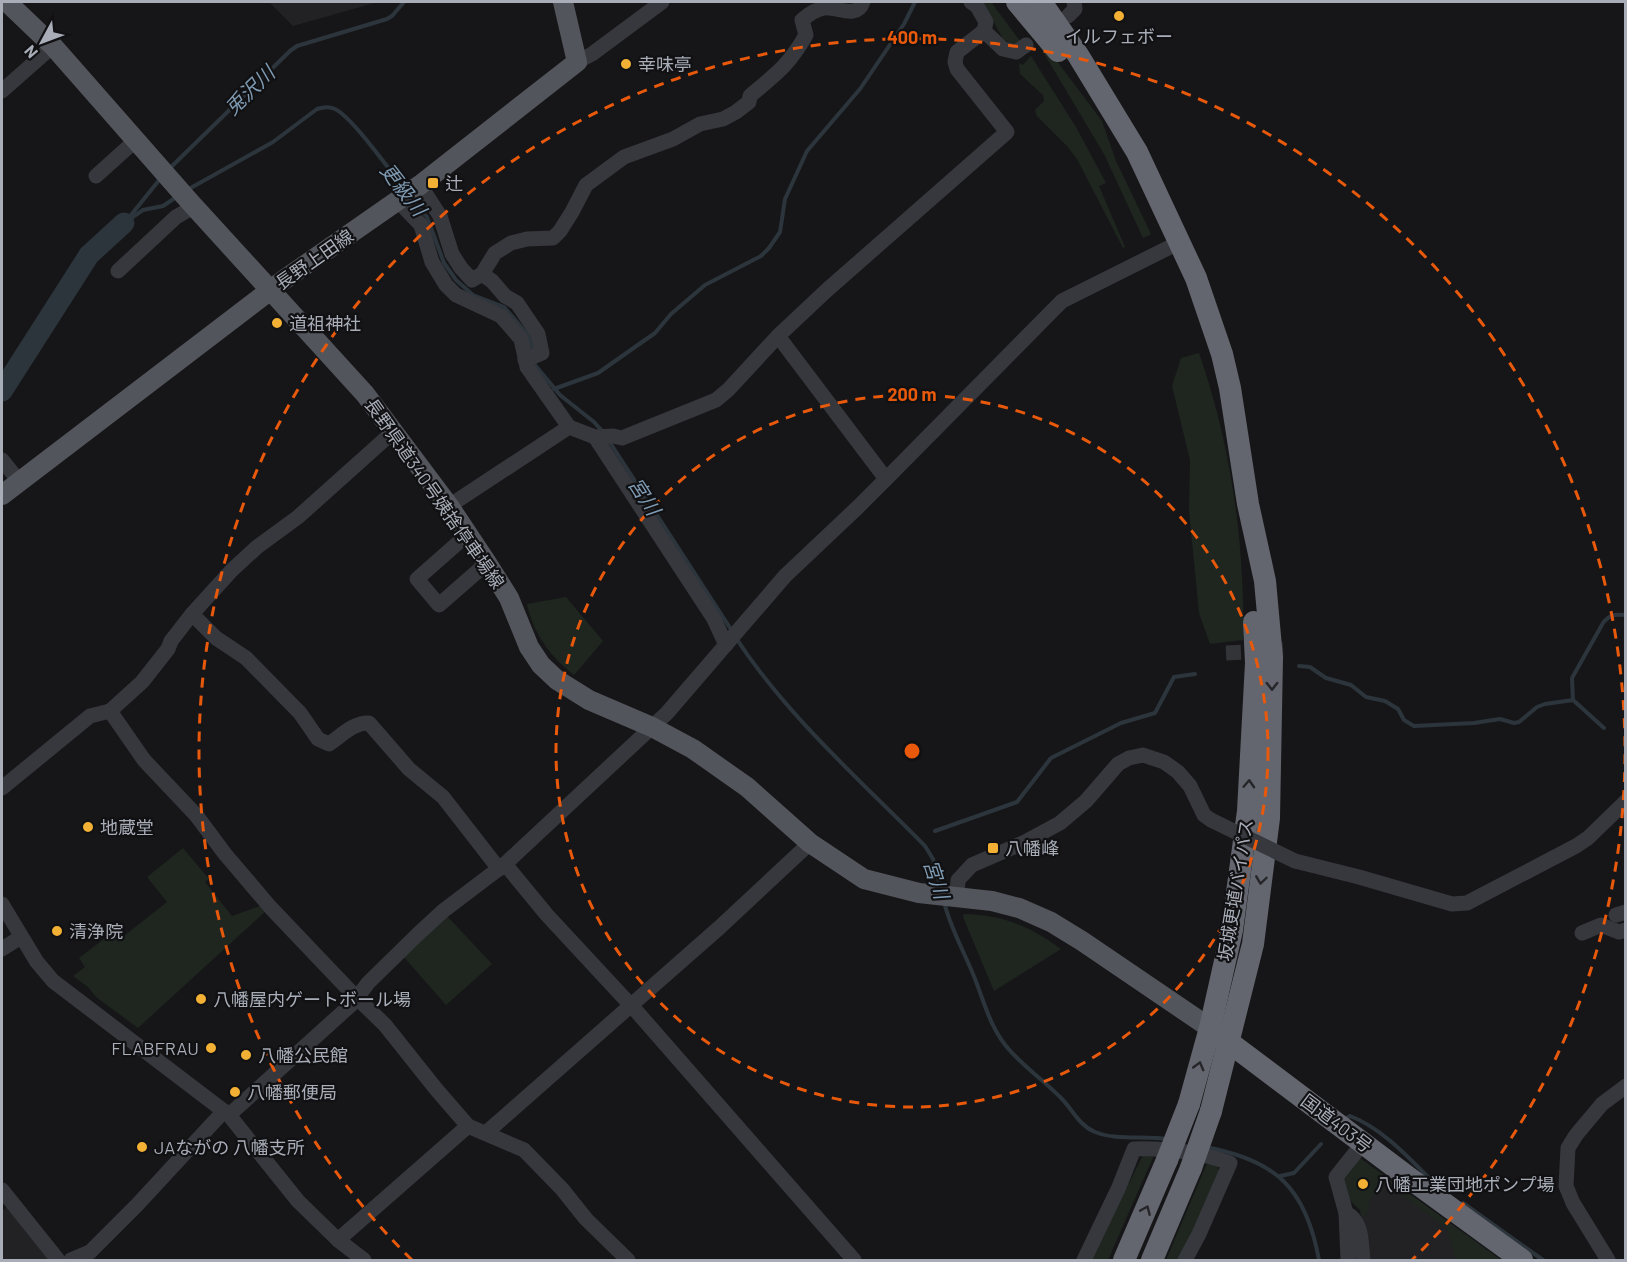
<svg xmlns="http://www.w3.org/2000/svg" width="1627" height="1262" font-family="Barlow,'Noto Sans JP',sans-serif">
<rect width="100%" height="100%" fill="#161618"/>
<g fill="#222225">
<path d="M269 2H378L293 26Z"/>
<path d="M1360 1158 1501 1260H1368L1360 1210 1346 1196Z"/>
<path d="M7 1207 51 1260H2V1211Z"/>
</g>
<g fill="#1e261f">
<path d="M983 2H991L1020 41 1013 45 1003 39Z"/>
<path d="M1044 44 1102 121 1116 161 1151 234 1143 238 1104 154 1039 45Z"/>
<path d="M1031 56 1076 127 1106 183 1099 186 1125 247 1123 248 1077 159 1067 146 1037 116 1035 110 1044 101 1043 95 1020 74 1019 63 1023 65Z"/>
<path d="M1199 353C1224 425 1238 500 1242 576 1243 598 1244 619 1243 640L1210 644 1199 613 1189 511 1190 460 1172 386 1181 358Z"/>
<path d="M566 597 603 641 574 675C551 658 533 633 527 604Z"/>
<path d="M183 848 209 879 205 882 232 916 262 905 267 910 138 1028 96 997 88 987 73 976 85 967 79 958 113 932 120 939 167 902 147 877Z"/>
<path d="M964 914C1003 915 1030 926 1061 949L994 991 963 917Z"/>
<path d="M447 916 492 964 446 1005 403 956Z"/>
<path d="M1155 1153 1108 1260H1091L1142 1157 1146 1154Z"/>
<path d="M1360 1158 1501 1260H1456L1447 1229 1386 1183 1368 1202 1370 1207 1365 1216H1361L1360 1210 1346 1196 1342 1180Z"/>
<path d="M1208 1161 1216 1165 1220 1171 1179 1260H1166Z"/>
</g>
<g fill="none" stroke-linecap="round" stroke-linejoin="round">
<g stroke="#2c353c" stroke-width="4">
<path d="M169 169 290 51 297 46 387 19 392 16 404 2"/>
<path d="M187 190 273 142 317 109C323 107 329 106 335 109 353 118 389 170 404 188"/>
<path d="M412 199 427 217 444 263 456 280 473 295 504 307 529 336 533 354"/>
<path d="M127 220 160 179"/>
<path d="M124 223 143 210 163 206 178 196"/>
<path d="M534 361 535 365 560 395 594 422 603 432"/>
<path d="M554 389 598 373 655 333 671 314 705 285 761 256 769 248 780 232 785 199 807 151 860 89 904 24 915 2"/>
<path d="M609 441 732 631"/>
<path d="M736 638C787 716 860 780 925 846L933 859 941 889"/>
<path d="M1299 666 1310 667 1326 678 1351 685 1366 697 1385 701 1398 709 1404 720 1414 726 1474 723 1500 719 1514 723 1519 722 1537 707 1545 704 1573 700"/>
<path d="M1573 700 1572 678 1603 623C1610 614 1615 614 1626 615"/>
<path d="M1573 700 1604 728"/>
<path d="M935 831 1017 802 1051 758 1121 723 1155 713 1174 677 1195 674"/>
<path d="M944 902C951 930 965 953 975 979 984 1002 990 1026 1006 1046 1022 1066 1045 1081 1063 1100 1073 1111 1080 1126 1095 1132 1117 1141 1145 1135 1168 1139"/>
<path d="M1347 1118 1350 1116C1382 1128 1409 1158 1433 1182"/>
<path d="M1205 1147C1277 1160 1306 1189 1319 1260"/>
<path d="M1280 1176 1294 1173 1321 1144"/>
<path d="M1463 1203 1543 1260"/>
</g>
<path stroke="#2c353c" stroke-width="21" d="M2 391 89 255 124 223"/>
<path stroke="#333438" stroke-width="15" stroke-dasharray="15 8" stroke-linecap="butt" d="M1226 653 1283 650"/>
<g stroke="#37383d" stroke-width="15">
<path d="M1068 16 1075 9 1074 2"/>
<path d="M984 31 1003 49 1016 52 1026 45"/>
<path d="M577 62 592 54 662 2"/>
<path d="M2 91 53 46"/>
<path d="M96 176 136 140"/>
<path d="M420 185 440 216 452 254 461 268 472 280 482 274 495 253 511 243 527 239 553 238 560 231 572 212 586 185 624 157 673 139 700 124 723 119 736 112 749 102 750 96C776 74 789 65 806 35L802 20C808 15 816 9 824 8 836 6 857 20 863 2"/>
<path d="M398 201 421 225 432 262 446 285 456 295 501 316 521 339 527 367 569 427"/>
<path d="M118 271 176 217 195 206"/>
<path d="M482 274 492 281 505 296 517 303 538 334 542 353 525 360"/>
<path d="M778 336 827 290 1007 132 957 69 955 62 957 52 984 31 986 22 977 6 971 2"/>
<path d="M595 437 714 619 726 645"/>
<path d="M2 460 19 481"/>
<path d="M449 506 569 427 595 437 613 436 622 438 716 400 728 390 778 336 886 479 1062 301 1180 242"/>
<path d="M468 534 417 579 439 605 487 563"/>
<path d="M192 614 216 638 246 658 300 713 318 739 329 744C341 736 354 722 369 723L409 769 443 797 499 869"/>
<path d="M110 711 144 760 196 815 225 854 271 908 351 992 385 1025 436 1089 468 1126 524 1150 562 1189 586 1219 628 1260"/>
<path d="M2 788 90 716 110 711 142 682 168 649 171 641 192 614 232 570 257 547 298 517 394 431"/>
<path d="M1295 861 1359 877 1452 904 1467 903 1576 846 1588 838 1626 801"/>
<path d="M505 864 547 915 638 1013 854 1260"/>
<path d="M957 897 958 880 972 865 1023 843 1060 823 1086 801 1118 764 1129 758 1143 755 1164 762 1178 772 1190 786 1204 815 1211 820"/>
<path d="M2 904 37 962 53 981 229 1115 298 1201 338 1240 364 1260"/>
<path d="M1616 915 1626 912"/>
<path d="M1582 933 1601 925 1619 932 1626 930"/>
<path d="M2 949 21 937"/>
<path d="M229 1115 353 1003 368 983 417 935 443 911 505 864 652 727 667 713 785 576 858 507 886 479"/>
<path d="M487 1132 720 927 810 843"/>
<path d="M2 1190 58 1260"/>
<path d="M1346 1213 1348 1260"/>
<path d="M338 1240 468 1126"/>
<path d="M71 1260 90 1252 137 1205 224 1111"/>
<path d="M1084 1260 1119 1187 1134 1149C1166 1148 1199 1152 1230 1163L1199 1234 1185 1260"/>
<path d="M1363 1260C1361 1244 1363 1221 1346 1213L1336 1177 1363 1143"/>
<path d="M1608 1260 1573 1203 1566 1186 1568 1148 1576 1135 1602 1104 1626 1086"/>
</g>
<g stroke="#53555c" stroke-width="20">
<path d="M7 2 53 46 190 202 365 394 449 506 487 563 509 598 529 647 541 665 557 680 589 700 652 727 693 749 747 787 810 843 864 879 919 893 992 901 1019 908 1051 922 1082 941 1210 1028"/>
<path d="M2 495 285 279 420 185 577 62 563 2"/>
</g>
<g stroke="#63666e" stroke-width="22">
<path d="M1017 2 1058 51"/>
<path d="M1041 2 1078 55 1137 152 1196 278 1222 354 1230 388 1248 504 1265 581 1272 658 1269 818 1253 944 1211 1111"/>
<path d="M1218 1034 1408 1177 1522 1260"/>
<path d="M1189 1104 1210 1028 1232 930 1248 811 1256 663 1254 622"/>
<path d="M1124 1260 1167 1160"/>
<path d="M1152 1260 1191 1168"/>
</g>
<path stroke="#37383d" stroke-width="15" d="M1211 820 1295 861"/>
<g stroke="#63666e" stroke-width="22">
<path d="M1167 1160 1189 1104"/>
<path d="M1191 1168 1211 1111"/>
</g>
</g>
<defs><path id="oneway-chevron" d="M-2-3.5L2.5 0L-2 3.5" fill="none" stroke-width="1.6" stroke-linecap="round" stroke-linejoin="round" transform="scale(1.5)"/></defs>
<g stroke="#26262a">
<use href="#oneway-chevron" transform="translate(1272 686) rotate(90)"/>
<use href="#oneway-chevron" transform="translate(1249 784) rotate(-87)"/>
<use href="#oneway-chevron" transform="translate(1261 880) rotate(98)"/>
<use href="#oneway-chevron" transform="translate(1199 1066) rotate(-75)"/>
<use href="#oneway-chevron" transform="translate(1146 1210) rotate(-67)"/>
</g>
<g fill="none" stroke="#e8590c" stroke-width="3" stroke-dasharray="10 8">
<circle cx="912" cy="751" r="356"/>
<path d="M412 1260A713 713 0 1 1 1412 1260"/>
</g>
<g fill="#f2b134" stroke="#111113" stroke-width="2">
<circle cx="1119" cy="16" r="6"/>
<circle cx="626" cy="64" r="6"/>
<rect x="427" y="177" width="12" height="12" rx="3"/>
<circle cx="277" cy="323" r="6"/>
<circle cx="88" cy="827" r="6"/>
<rect x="987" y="842" width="12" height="12" rx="3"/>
<circle cx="57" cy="931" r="6"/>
<circle cx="201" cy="999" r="6"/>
<circle cx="211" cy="1048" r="6"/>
<circle cx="246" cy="1055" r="6"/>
<circle cx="235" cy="1092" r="6"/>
<circle cx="142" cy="1147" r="6"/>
<circle cx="1363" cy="1184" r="6"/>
</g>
<g text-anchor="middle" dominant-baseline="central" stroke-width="4.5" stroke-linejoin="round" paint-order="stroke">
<g font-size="18" fill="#a8adb8" stroke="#111113" text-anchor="start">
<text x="1119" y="36" text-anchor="middle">イルフェボー</text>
<text x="638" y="64">幸味亭</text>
<text x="445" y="183">辻</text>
<text x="289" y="323">道祖神社</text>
<text x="100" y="827">地蔵堂</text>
<text x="1005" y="848">八幡峰</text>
<text x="69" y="931">清浄院</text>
<text x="213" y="999">八幡屋内ゲートボール場</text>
<text x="199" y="1048" text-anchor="end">FLABFRAU</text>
<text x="258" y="1055">八幡公民館</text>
<text x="247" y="1092">八幡郵便局</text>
<text x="154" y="1147">JAながの 八幡支所</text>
<text x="1375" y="1184">八幡工業団地ポンプ場</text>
</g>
<g font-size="18" fill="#a8adb8" stroke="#111113">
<text transform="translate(314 259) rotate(-35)">長野上田線</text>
<text transform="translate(435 493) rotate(55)">長野県道340号姨捨停車場線</text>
<text transform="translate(1235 890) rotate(-81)">坂城更埴バイパス</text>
<text transform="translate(1337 1123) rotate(37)">国道403号</text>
</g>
<g font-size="20" font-style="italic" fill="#7f9bb3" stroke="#111113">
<text transform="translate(249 90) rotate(-44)">兎沢川</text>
<text transform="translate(404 189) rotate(52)">更級川</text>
<text transform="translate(645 496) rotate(57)">宮川</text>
<text transform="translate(937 879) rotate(72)">宮川</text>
</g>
</g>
<circle cx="912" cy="751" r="9" fill="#e8590c" stroke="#111113" stroke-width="3"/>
<g font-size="18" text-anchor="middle" font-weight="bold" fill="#e8590c" stroke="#111113" stroke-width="4.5" stroke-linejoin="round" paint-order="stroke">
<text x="912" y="44">400 m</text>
<text x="912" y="401">200 m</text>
</g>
<rect width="1627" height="1262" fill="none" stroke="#a8adb8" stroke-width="6"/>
<g transform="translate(42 42) rotate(229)" stroke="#111113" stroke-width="4.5" paint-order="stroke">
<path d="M0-4.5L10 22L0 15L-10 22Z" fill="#a8adb8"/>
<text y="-9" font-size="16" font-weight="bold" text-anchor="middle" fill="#a8adb8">N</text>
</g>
</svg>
